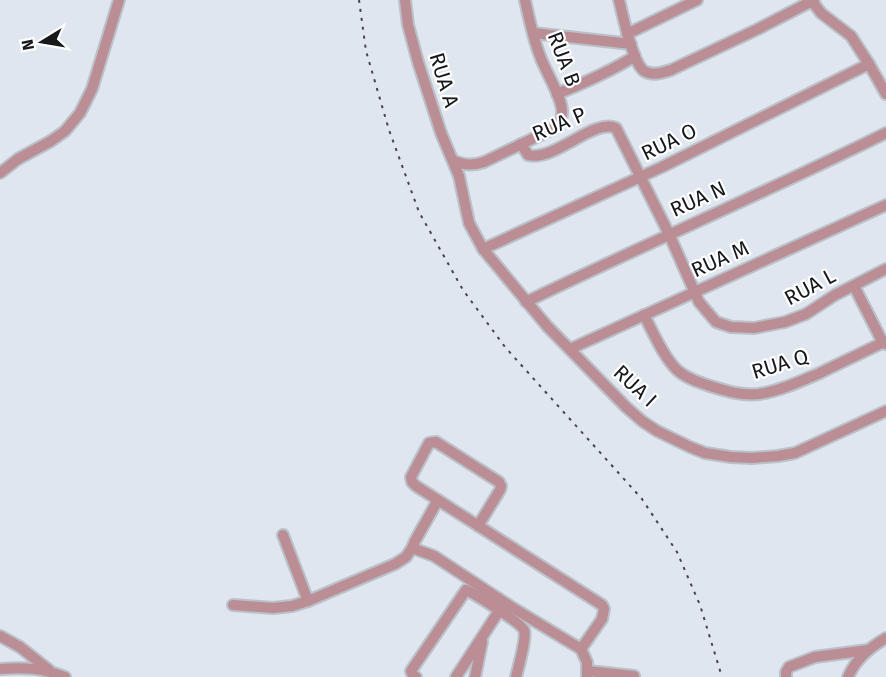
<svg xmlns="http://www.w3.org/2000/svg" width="886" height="677" font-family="'Fira Sans',sans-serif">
<rect width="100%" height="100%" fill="#dfe6ef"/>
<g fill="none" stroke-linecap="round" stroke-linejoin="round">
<defs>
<g id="minor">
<path d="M405 0 408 25 418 62 441 133 459 176 469 223 483 249 547 326 626 407 642 421 657 431 690 447 705 453 731 457 752 458 778 456 795 453 886 411"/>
<path d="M619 0C623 15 632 62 644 71 652 76 662 73 671 70L758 29 814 0"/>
<path d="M812 1 821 13 851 36 869 64 886 94"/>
<path d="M533 33 631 44"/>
<path d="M627 34 697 0"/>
<path d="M557 94C584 83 610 72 635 56"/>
<path d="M521 144 528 155C554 162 593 118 616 128L669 234 699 302 716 322 731 327 754 328 785 322 806 314 835 295 886 269"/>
<path d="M454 161C465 165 472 166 484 162L553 129C558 124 562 120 562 113 563 98 545 71 540 56 533 38 529 18 525 0"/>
<path d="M0 173 18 159 51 141 65 131 80 113 92 89 119 0"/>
<path d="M483 249 662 167 869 64"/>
<path d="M854 286 883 343 886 344"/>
<path d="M526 302C645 244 767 192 886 133"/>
<path d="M644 315C653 332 663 356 677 370 686 378 698 382 710 386 726 391 742 396 759 394 780 391 801 381 820 373 842 362 864 352 886 341"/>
<path d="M570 349 886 205"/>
<path d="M478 526 500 490 501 486 499 482 436 442 429 443 411 477 412 482 416 486 602 605 604 609 602 619 581 649"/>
<path d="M283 535 308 601"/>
<path d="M412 548 415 541 438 500"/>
<path d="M233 605 273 608 292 606 308 601 395 564 406 557 412 548 434 556 513 608 581 649 587 662V677"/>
<path d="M0 636 20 647 49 670"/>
<path d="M0 669C23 667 43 668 65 677"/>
<path d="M588 671 634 676"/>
<path d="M416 677 412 674 411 671 466 590C475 594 521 623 524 630 527 638 518 668 516 677"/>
<path d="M456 677 499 611"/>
<path d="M475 677 482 642"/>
<path d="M786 677V672L789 667 815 657 868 650"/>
<path d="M848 677C856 659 869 648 886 638"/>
</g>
</defs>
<use href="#minor" stroke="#bbc1c9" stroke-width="14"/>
<use href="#minor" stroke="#ba8e94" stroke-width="10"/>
<path stroke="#43464b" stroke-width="2" stroke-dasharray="3 6" stroke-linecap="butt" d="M359 0 366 51 389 130 419 212 463 290 505 347 642 499 677 552 700 605 722 677"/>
</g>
<g text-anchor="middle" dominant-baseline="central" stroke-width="4.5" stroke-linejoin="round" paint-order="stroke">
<g font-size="21" fill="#16181c" stroke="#fff">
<text transform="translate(564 59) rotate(69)">RUA B</text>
<text transform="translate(444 80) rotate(73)">RUA A</text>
<text transform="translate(559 124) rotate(-23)">RUA P</text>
<text transform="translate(669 142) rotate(-26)">RUA O</text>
<text transform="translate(698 199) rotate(-24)">RUA N</text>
<text transform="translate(720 259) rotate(-24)">RUA M</text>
<text transform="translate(810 287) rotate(-28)">RUA L</text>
<text transform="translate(780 364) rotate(-17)">RUA Q</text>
<text transform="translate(635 386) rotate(43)">RUA I</text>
</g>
</g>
<g transform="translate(42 42) rotate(259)" stroke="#ffffff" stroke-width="4.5" paint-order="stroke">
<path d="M0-4.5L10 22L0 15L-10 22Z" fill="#16181c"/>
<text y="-9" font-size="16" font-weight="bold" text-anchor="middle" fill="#16181c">N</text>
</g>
</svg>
